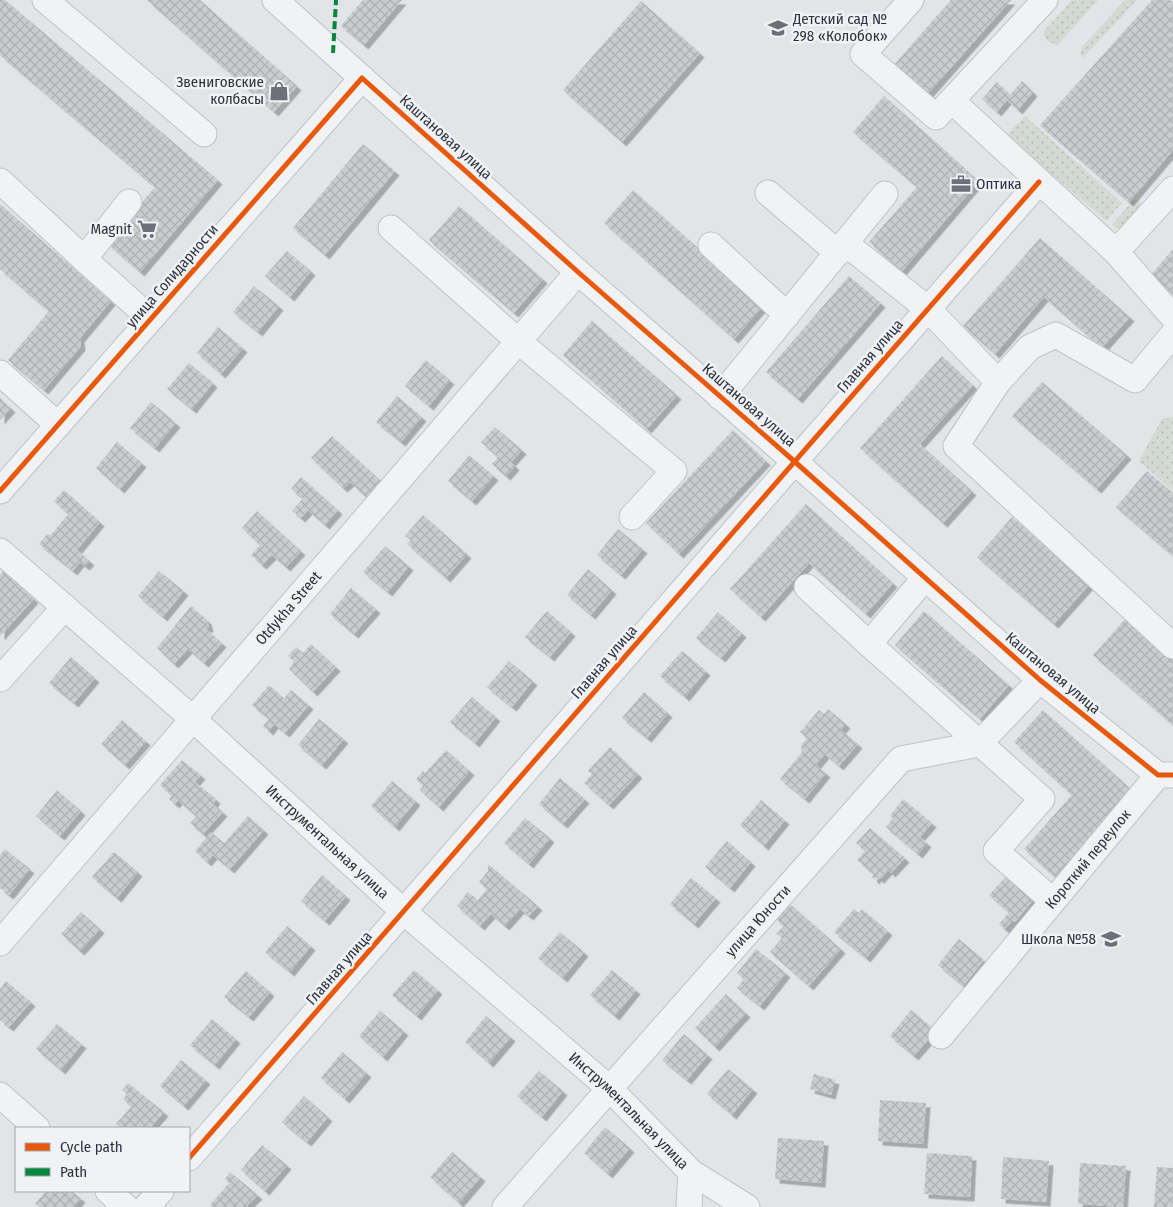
<svg xmlns="http://www.w3.org/2000/svg" width="1173" height="1207" font-family="'Fira Sans Condensed',sans-serif">
<defs>
<pattern id="grass-dots" width="8" height="8" patternUnits="userSpaceOnUse" patternTransform="scale(1.25)"><rect width="8" height="8" fill="#d3dad3"/><path d="M2 2h.1M6 6h.1" fill="none" stroke="#b5bcb6" stroke-width="1.8" stroke-linecap="round"/></pattern>
<pattern id="building-cross-hatch" width="8" height="8" patternUnits="userSpaceOnUse" patternTransform="scale(1.25)"><rect width="8" height="8" fill="#cbcccf"/><path d="M0 0l8 8M0 8l8-8" fill="none" stroke="#aeb0b3"/></pattern>
<filter id="shadow"><feDropShadow dx="4.5" dy="4.5" stdDeviation="0" flood-color="#0004"/></filter>
</defs>
<rect width="100%" height="100%" fill="#e2e4e7"/>
<g fill="url(#grass-dots)">
<path d="M1072 0H1098L1058 45 1048 41 1044 36V31Z"/>
<path d="M1125 0H1137L1083 58 1080 54 1082 47Z"/>
<path d="M1025 116 1122 203 1106 221 1007 135Z"/>
<path d="M1135 198 1140 202 1142 209 1125 228H1119L1112 225Z"/>
<path d="M1173 417V491L1139 461 1162 419Z"/>
</g>
<g fill="url(#building-cross-hatch)" filter="url(#shadow)">
<path d="M0 0H5L218 180 140 272 107 243 155 187 0 55Z"/>
<path d="M147 0H200L297 86 274 112Z"/>
<path d="M363 0H402L364 45 341 26Z"/>
<path d="M951 0H1011L924 98 891 68Z"/>
<path d="M1152 0H1170L1173 3V150L1129 202 1040 125Z"/>
<path d="M641 1 700 53 622 142 563 90Z"/>
<path d="M1022 81 1033 92 1018 110 1007 100 997 112 982 99 997 82 1010 95Z"/>
<path d="M884 96 979 181 902 271 869 242 917 187 853 132Z"/>
<path d="M363 144 395 171 325 255 293 228Z"/>
<path d="M633 190 763 306 734 339 604 223Z"/>
<path d="M0 204 111 301 80 338 81 346 44 390 8 360 49 311 0 269Z"/>
<path d="M459 206 543 279 514 313 429 240Z"/>
<path d="M1040 238 1130 317 1102 348 1044 297 995 354 963 326Z"/>
<path d="M1173 249V295L1151 275Z"/>
<path d="M287 251 311 271 290 297 265 276Z"/>
<path d="M849 276 881 303 798 399 766 372Z"/>
<path d="M254 286 279 306 258 332 233 312Z"/>
<path d="M592 321 677 395 647 429 563 355Z"/>
<path d="M218 327 243 348 221 374 197 353Z"/>
<path d="M942 356 973 385 920 444 972 491 943 523 860 448Z"/>
<path d="M426 360 450 380 429 406 405 386Z"/>
<path d="M189 363 213 383 192 409 167 389Z"/>
<path d="M1042 382 1127 455 1097 489 1012 416Z"/>
<path d="M397 396 422 417 401 442 376 422Z"/>
<path d="M0 398 11 408 0 420Z"/>
<path d="M151 402 176 423 155 448 130 428Z"/>
<path d="M495 427 522 450 511 462 515 466 506 476 492 464 498 457 481 442Z"/>
<path d="M733 430 766 461 679 554 646 523Z"/>
<path d="M332 436 382 482 367 498 350 482 343 488 311 458Z"/>
<path d="M117 442 142 463 120 489 96 468Z"/>
<path d="M469 455 494 476 472 501 448 481Z"/>
<path d="M1147 471 1173 493V556L1116 507Z"/>
<path d="M301 477 338 510 325 525 308 510 301 518 292 511 303 498 291 489Z"/>
<path d="M64 490 100 522 77 550 90 561 85 566 80 562 73 571 39 544 47 534 51 535 68 514 54 501Z"/>
<path d="M806 504 893 583 866 614 809 563 761 617 730 589Z"/>
<path d="M257 511 301 551 286 567 272 555 262 565 251 555 260 545 242 528Z"/>
<path d="M423 515 467 554 446 578 407 544 411 540 405 536Z"/>
<path d="M1012 517 1089 585 1054 624 977 557Z"/>
<path d="M618 529 643 549 621 575 597 555Z"/>
<path d="M385 546 409 566 388 592 363 572Z"/>
<path d="M588 569 612 590 591 615 567 595Z"/>
<path d="M3 571 34 599 0 636V575Z"/>
<path d="M159 571 184 591 163 617 138 596Z"/>
<path d="M351 588 376 609 354 634 330 614Z"/>
<path d="M191 606 207 620 209 627 206 629 222 643 204 663 188 649 174 664 157 648Z"/>
<path d="M547 611 571 632 550 657 525 637Z"/>
<path d="M924 611 1009 685 980 719 895 645Z"/>
<path d="M718 612 742 633 721 658 696 638Z"/>
<path d="M1127 617 1173 657V725L1093 655Z"/>
<path d="M311 644 336 667 313 692 289 669 294 662 288 656 296 647 303 653Z"/>
<path d="M682 651 706 671 685 697 660 676Z"/>
<path d="M71 657 95 678 74 703 49 683Z"/>
<path d="M509 661 533 681 512 707 487 687Z"/>
<path d="M269 685 284 698 291 690 309 705 285 733 274 724 269 731 263 726 269 719 252 705Z"/>
<path d="M644 692 668 713 647 738 622 718Z"/>
<path d="M472 697 496 717 475 743 450 722Z"/>
<path d="M828 709 846 724 841 730 858 744 839 766 825 754 816 765 826 773 805 799 780 779 802 752 801 746 807 738 800 732 819 710 824 714Z"/>
<path d="M1043 710 1132 790 1055 877 1024 849 1072 795 1014 742Z"/>
<path d="M319 719 344 739 322 765 298 745Z"/>
<path d="M122 720 146 741 125 765 101 744Z"/>
<path d="M610 747 638 774 609 805 584 783 592 774 588 771Z"/>
<path d="M446 750 470 771 439 807 420 790 423 786 416 779 423 771 425 773Z"/>
<path d="M182 760 201 775 195 782 216 799 213 804 223 812 203 834 190 823 196 816 179 801 189 789 175 804 169 799 172 795 160 785Z"/>
<path d="M560 778 585 799 563 824 539 804Z"/>
<path d="M392 781 416 801 395 827 371 806Z"/>
<path d="M57 790 81 811 60 836 36 816Z"/>
<path d="M903 799 932 823 920 837 927 843 918 854 886 827 893 818 890 816Z"/>
<path d="M761 800 785 820 764 846 740 825Z"/>
<path d="M248 816 264 830 230 869 213 855 207 862 195 851 211 832 224 843Z"/>
<path d="M525 818 550 838 529 864 504 843Z"/>
<path d="M870 828 905 858 891 873 888 870 880 879 877 877 875 880 872 877 874 874 857 860 865 851 856 843Z"/>
<path d="M727 841 751 862 730 888 705 867Z"/>
<path d="M5 849 30 869 9 895 0 888V855Z"/>
<path d="M114 852 138 872 117 898 92 877Z"/>
<path d="M488 864 538 906 529 916 520 909 505 926 491 914 480 926 457 906 468 892 478 900 487 889 479 882 488 871Z"/>
<path d="M322 875 346 896 325 921 301 901Z"/>
<path d="M1007 875 1035 898 1015 922 1013 920 1005 929 999 924 1009 912 989 895Z"/>
<path d="M691 878 716 898 694 924 670 904Z"/>
<path d="M789 903 841 949 809 986 770 952 782 938 776 934 784 926 775 918Z"/>
<path d="M854 909 859 913 862 909 888 931 866 958 834 932Z"/>
<path d="M81 912 100 929 80 951 61 934Z"/>
<path d="M287 926 311 946 290 972 265 952Z"/>
<path d="M560 932 584 952 563 978 538 958Z"/>
<path d="M959 939 984 960 963 986 938 965Z"/>
<path d="M756 949 786 973 760 1006 737 988 744 979 737 973Z"/>
<path d="M414 970 438 990 417 1016 392 995Z"/>
<path d="M612 970 636 990 615 1016 590 995Z"/>
<path d="M246 971 270 992 249 1017 224 997Z"/>
<path d="M6 981 31 1002 9 1027 0 1020V989Z"/>
<path d="M726 994 746 1013 715 1047 695 1028Z"/>
<path d="M911 1010 936 1031 914 1056 890 1036Z"/>
<path d="M380 1011 404 1031 383 1057 359 1036Z"/>
<path d="M486 1016 511 1037 489 1063 465 1042Z"/>
<path d="M212 1019 236 1039 215 1065 190 1045Z"/>
<path d="M57 1024 82 1044 61 1070 36 1049Z"/>
<path d="M684 1034 708 1055 687 1080 662 1060Z"/>
<path d="M342 1052 367 1073 345 1099 321 1078Z"/>
<path d="M181 1060 206 1080 184 1106 160 1086Z"/>
<path d="M728 1069 753 1089 732 1115 707 1094Z"/>
<path d="M539 1071 563 1091 542 1117 517 1096Z"/>
<path d="M814 1074 835 1080 831 1095 810 1089Z"/>
<path d="M128 1083 164 1112 150 1128H120L116 1124 131 1107 123 1099 127 1094 122 1090Z"/>
<path d="M304 1096 328 1117 307 1142 282 1122Z"/>
<path d="M880 1100 926 1103 923 1144 878 1141Z"/>
<path d="M605 1127 630 1148 608 1174 584 1153Z"/>
<path d="M778 1138 824 1141 821 1183 775 1179Z"/>
<path d="M262 1145 287 1165 265 1191 241 1170Z"/>
<path d="M452 1152 481 1177 459 1203 430 1177Z"/>
<path d="M927 1153 972 1156 970 1197 924 1194Z"/>
<path d="M1003 1157 1049 1161 1046 1202 1001 1199Z"/>
<path d="M1080 1163 1126 1166 1123 1207 1078 1204Z"/>
<path d="M1157 1167 1173 1168V1207H1154Z"/>
<path d="M230 1172 258 1195 246 1207H212L210 1205 229 1183 225 1179Z"/>
<path d="M46 1191H71L81 1198 74 1207H39L35 1204Z"/>
</g>
<g fill="none" stroke-linecap="round" stroke-linejoin="round">
<defs>
<g id="minor">
<path d="M45 0 204 134"/>
<path d="M275 0 578 272 794 461 1040 680 1158 775H1173"/>
<path d="M911 0 863 54 936 117 1045 0"/>
<path d="M952 101 1116 252 1173 317"/>
<path d="M0 181 84 259 151 319"/>
<path d="M768 193 838 253"/>
<path d="M391 228 518 341 674 471 632 517"/>
<path d="M845 243 928 309 998 382 1030 347 1056 335 1135 380 1173 334"/>
<path d="M711 245 787 315"/>
<path d="M1116 252 1173 189"/>
<path d="M84 259 129 202"/>
<path d="M0 373 58 425"/>
<path d="M998 382 956 446 1173 646"/>
<path d="M720 397 885 194"/>
<path d="M0 491 362 78"/>
<path id="s1" d="M0 551 193 719 404 912 609 1088 691 1172 747 1207"/>
<path d="M807 587 869 644 925 578"/>
<path d="M869 644 1042 799 996 851 1053 901"/>
<path d="M0 679 65 607"/>
<path id="s2" d="M0 943 578 272"/>
<path id="s3" d="M941 1036 1158 775"/>
<path d="M0 1095 37 1128"/>
<path d="M189 1158C473 834 754 506 1039 182"/>
<path d="M108 1191 126 1207"/>
<path d="M146 1207 161 1191"/>
<path id="s4" d="M505 1207 901 759 979 744 1040 680"/>
<path d="M689 1207 691 1172"/>
</g>
</defs>
<use href="#minor" stroke="#c1c2c5" stroke-width="27"/>
<use href="#minor" stroke="#f1f2f4" stroke-width="25"/>
<path stroke="#00873e" stroke-width="4" stroke-dasharray="8 4" stroke-linecap="butt" d="M333 53 336 0"/>
<defs>
<g id="cycleway">
<path d="M0 491 362 78 578 272 794 461 1040 680 1158 775H1173"/>
<path d="M189 1158C473 834 754 506 1039 182"/>
</g>
</defs>
<use href="#cycleway" stroke="#f0f2f6" stroke-width="8"/>
<use href="#cycleway" stroke="#e8590c" stroke-width="5"/>
</g>
<defs>
<symbol id="school-bare" viewBox="-9 -9 18 18"><path d="M0-5L7-2L0 1L-7-2ZM-4 1L0 2.5L4 1V4Q0 6-4 4Z" fill="#6b7079" stroke="#f0f2f6" stroke-width="2.5" paint-order="stroke"/></symbol>
<symbol id="shop-bare" viewBox="-9 -9 18 18"><path d="M-5-2.5h2.3a2.7 3.5 0 0 1 5.4 0H5L5.5 6h-11ZM-1.5-2.5h3a1.5 2.3 0 0 0-3 0Z" fill="#6b7079" stroke="#f0f2f6" stroke-width="2.5" paint-order="stroke"/></symbol>
<symbol id="office-bare" viewBox="-9 -9 18 18"><path d="M-6-3h4V-5.5h4V-3h4V5H-6ZM-1-4.5V-3h2v-1.5ZM-6 0V1H6V0Z" fill="#6b7079" stroke="#f0f2f6" stroke-width="2.5" paint-order="stroke"/></symbol>
<symbol id="supermarket-bare" viewBox="-9 -9 18 18"><path d="M-6-5.5h2.5l.6 2H6L4.5 2H-2.5L-4.4-4H-6ZM-1.5 3.2a1.3 1.3 0 1 0 .1 0ZM3 3.2a1.3 1.3 0 1 0 .1 0Z" fill="#6b7079" stroke="#f0f2f6" stroke-width="2.5" paint-order="stroke"/></symbol>
</defs>
<g fill-rule="evenodd">
<use href="#school-bare" x="764" y="14" width="28" height="28"/>
<use href="#shop-bare" x="265" y="77" width="28" height="28"/>
<use href="#office-bare" x="947" y="170" width="28" height="28"/>
<use href="#supermarket-bare" x="133" y="215" width="28" height="28"/>
<use href="#school-bare" x="1097" y="925" width="28" height="28"/>
</g>
<g text-anchor="middle" dominant-baseline="central" stroke-width="5" stroke-linejoin="round" paint-order="stroke">
<g font-size="15" fill="#2b313e" stroke="#f0f2f6" text-anchor="end">
<text x="793" y="19" text-anchor="start">Детский сад №<tspan x="793" dy="17">298 «Колобок»</tspan></text>
<text x="264" y="82">Звениговские<tspan x="264" dy="17">колбасы</tspan></text>
<text x="976" y="184" text-anchor="start">Оптика</text>
<text x="132" y="229">Magnit</text>
<text x="1096" y="939">Школа №58</text>
</g>
<g font-size="15" fill="#2b313e" stroke="#f0f2f6">
<text transform="translate(446 137) rotate(42)">Каштановая улица</text>
<text transform="translate(172 276) rotate(-49)">улица Солидарности</text>
<text transform="translate(870 356) rotate(-49)">Главная улица</text>
<text transform="translate(749 405) rotate(41)">Каштановая улица</text>
<text stroke="none"><textPath href="#s2" startOffset="442">Otdykha Street</textPath></text>
<text transform="translate(604 662) rotate(-49)">Главная улица</text>
<text transform="translate(1053 673) rotate(40)">Каштановая улица</text>
<text stroke="none"><textPath href="#s1" startOffset="438">Инструментальная улица</textPath></text>
<text stroke="none"><textPath href="#s3" startOffset="230">Короткий переулок</textPath></text>
<text stroke="none"><textPath href="#s4" startOffset="382">улица Юности</textPath></text>
<text transform="translate(339 968) rotate(-49)">Главная улица</text>
<text stroke="none"><textPath href="#s1" startOffset="842">Инструментальная улица</textPath></text>
</g>
</g>
<rect x="15" y="1127" width="175" height="65" fill="#f0f2f6" stroke="#a1a5ac"/>
<rect x="25" y="1143" width="25" height="8" fill="#e8590c" stroke="#a1a5ac"/>
<text x="60" y="1152" font-size="15" fill="#2b313e">Cycle path</text>
<rect x="25" y="1168" width="25" height="8" fill="#00873e" stroke="#a1a5ac"/>
<text x="60" y="1177" font-size="15" fill="#2b313e">Path</text>
</svg>
